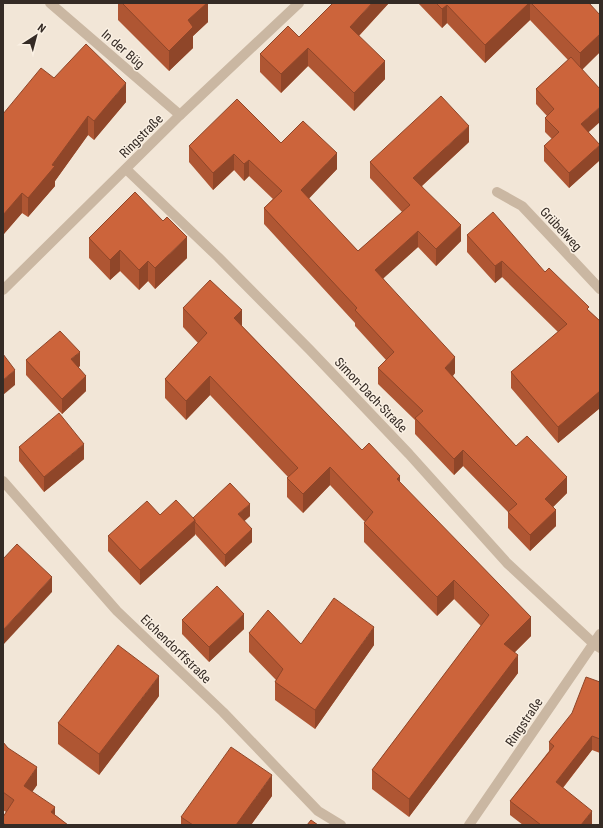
<svg xmlns="http://www.w3.org/2000/svg" width="603" height="828" font-family="'Roboto Condensed',sans-serif">
<rect width="100%" height="100%" fill="#f2e6d7"/>
<g fill="none" stroke-linecap="round" stroke-linejoin="round">
<g stroke="#cab7a2" stroke-width="10">
<path d="M50 3 180 115"/>
<path d="M126 169 218 257 310 350 409 454 507 563 593 643 600 648"/>
<path d="M497 192 522 206 600 289"/>
<path d="M3 290 180 115 299 3"/>
<path d="M3 481 117 611 223 712 318 811 341 825"/>
<path d="M469 825 600 634"/>
</g>
</g>
<g fill="#af5633">
<path d="M118 3H208V22L193 36V48L169 71 118 20Z"/>
<path d="M389 3 359 36 385 79 354 111 308 66 281 93 260 72V54L299 37Z"/>
<path d="M418 3H589L600 52 582 69 588 133 600 160 569 188 544 161V146L552 139 545 132V118L547 116 536 104V89L568 60 530 20 485 63 447 23 442 28Z"/>
<path d="M54 78 126 102 94 140 88 135 55 181V186L28 217 22 213 3 235V114Z"/>
<path d="M469 142 422 186 461 241 436 266 418 247 383 278 455 373 453 376 516 446 567 493 553 507 556 526 530 551 508 528V512L463 466 454 475 415 434V420L378 384V368L386 360 355 326V323L264 224V208L273 199 249 176 244 181 234 170 213 190 189 162V146L281 143 337 169 308 199 358 251 402 212 370 178V162Z"/>
<path d="M467 235 545 272 600 321V408L558 443 511 388V372L558 332 502 277 495 283 467 252Z"/>
<path d="M89 238 187 258 155 289 148 281 139 290 120 271 110 280 89 258Z"/>
<path d="M183 308 242 326 362 450 400 483 531 636 515 652 518 673 409 817 372 789V770L481 626 454 599 437 616 364 542V523L365 522 330 485 303 513 287 497V478L288 477 210 395 186 420 165 398V379L198 343 183 327Z"/>
<path d="M26 360 80 366 78 367 86 391 62 414 26 375Z"/>
<path d="M19 447 84 459 44 492 19 461Z"/>
<path d="M160 515 193 518 250 516 244 521 252 542 225 567 195 534V535L140 585 108 551V536Z"/>
<path d="M182 620 244 629 209 662 182 634Z"/>
<path d="M249 633 301 644 374 645 315 729 275 700V682L276 680 249 652Z"/>
<path d="M600 682V753L592 750 563 788 592 825H523L510 815V801L549 751V742Z"/>
<path d="M159 696 99 775 58 744V723Z"/>
<path d="M3 742 37 785 32 792 55 815 68 825H3V817L6 812 3 810Z"/>
<path d="M272 796 251 825H181V817Z"/>
</g>
<g fill="#8f4629">
<path d="M207 3H208V22L193 36V48L169 71V51L188 20Z"/>
<path d="M372 3H389L350 45V27Z"/>
<path d="M529 3H530V20L485 63V45Z"/>
<path d="M447 5V23L442 28V9Z"/>
<path d="M600 34V52L580 72V53Z"/>
<path d="M308 48V66L281 93V74Z"/>
<path d="M385 61V79L354 111V93Z"/>
<path d="M126 83V102L94 140V121Z"/>
<path d="M600 107V122L581 139V124Z"/>
<path d="M88 116V135L55 181V186L28 217V198Z"/>
<path d="M469 126V142L413 194V178Z"/>
<path d="M600 145V160L569 188V173Z"/>
<path d="M337 153V169L301 207V190Z"/>
<path d="M234 154V170L213 190V173Z"/>
<path d="M249 160V176L244 181V164Z"/>
<path d="M22 193V213L3 235V215Z"/>
<path d="M461 225V241L436 266V249Z"/>
<path d="M418 231V247L375 286V270Z"/>
<path d="M187 237V258L155 289V268Z"/>
<path d="M120 250V271L110 280V260Z"/>
<path d="M148 261V281L139 290V270Z"/>
<path d="M502 261V277L495 283V266Z"/>
<path d="M242 310V329L234 318Z"/>
<path d="M80 352V366L71 374V359Z"/>
<path d="M455 357V373L445 384V368Z"/>
<path d="M15 370V385L3 395V380Z"/>
<path d="M86 376V391L62 414V399Z"/>
<path d="M210 376V395L186 420V401Z"/>
<path d="M600 391V408L558 443V427Z"/>
<path d="M84 444V459L44 492V477Z"/>
<path d="M463 450V466L454 475V459Z"/>
<path d="M330 467V485L303 513V494Z"/>
<path d="M400 476V495L397 479Z"/>
<path d="M567 477V493L545 515V499Z"/>
<path d="M250 504V516L238 527V514Z"/>
<path d="M556 510V526L530 551V535Z"/>
<path d="M195 520V535L140 585V570Z"/>
<path d="M252 529V542L225 567V555Z"/>
<path d="M52 577V592L3 645V630Z"/>
<path d="M454 580V599L437 616V597Z"/>
<path d="M244 614V629L209 662V647Z"/>
<path d="M531 617V636L504 663V644Z"/>
<path d="M374 627V645L315 729V710Z"/>
<path d="M518 655V673L409 817V799Z"/>
<path d="M159 676V696L99 775V754Z"/>
<path d="M592 736V750L556 796V782Z"/>
<path d="M37 767V785L24 804V786Z"/>
<path d="M272 775V796L251 825H236Z"/>
<path d="M55 807V825L51 812Z"/>
<path d="M592 811V825H581Z"/>
</g>
<g fill="#cc643b" stroke="#8f4629">
<path d="M122 3H207L188 20 193 27 169 51Z"/>
<path d="M333 3H372L350 27 385 61 354 93 308 48 281 74 260 54 288 26 299 37Z"/>
<path d="M436 3H529L485 45 447 5 442 9Z"/>
<path d="M531 3H589L600 15V34L580 53Z"/>
<path d="M86 44 126 83 94 121 88 116 52 165 55 166 28 198 22 193 3 215V114L41 68 54 78Z"/>
<path d="M571 57 600 89V107L581 124 600 145 569 173 544 146 559 132 545 118 554 109 536 89Z"/>
<path d="M441 96 469 126 413 178 461 225 436 249 418 231 375 270 455 357 445 368 516 446 527 436 567 477 545 499 556 510 530 535 508 512 517 504 463 450 454 459 415 418 423 411 378 368 394 352 355 310 357 308 264 208 282 191 249 160 244 164 234 154 213 173 189 146 237 99 281 143 303 121 337 153 301 190 358 251 410 205 370 162Z"/>
<path d="M135 192 163 221 167 217 187 237 155 268 148 261 139 270 120 250 110 260 89 238Z"/>
<path d="M493 212 545 272 549 268 589 307 587 309 600 321V391L558 427 511 372 567 324 502 261 495 266 467 235Z"/>
<path d="M210 280 242 310 234 318 362 450 369 443 400 476 397 479 531 617 504 644 518 655 409 799 372 770 489 615 454 580 437 597 364 523 373 512 330 467 303 494 287 478 298 468 210 376 186 401 165 379 207 333 183 308Z"/>
<path d="M60 331 80 352 71 359 86 376 62 399 26 360Z"/>
<path d="M3 354 15 370 3 380Z"/>
<path d="M59 413 84 444 44 477 19 447Z"/>
<path d="M230 483 250 504 238 514 252 529 225 555 195 522V520L193 518Z"/>
<path d="M176 500 195 520 140 570 108 536 147 501 160 515Z"/>
<path d="M17 544 52 577 3 630V559Z"/>
<path d="M217 586 244 614 209 647 182 620Z"/>
<path d="M334 598 374 627 315 710 275 682 283 669 249 633 268 610 301 644Z"/>
<path d="M118 645 159 676 99 754 58 723Z"/>
<path d="M586 677 600 682V739L592 736 556 782 592 811 581 825H541L510 801 554 746 549 742 572 713Z"/>
<path d="M3 742 8 748 37 767 24 786 55 807 51 812 68 825H6L3 823V817L14 800 3 792Z"/>
<path d="M231 747 272 775 236 825H193L181 817Z"/>
<path d="M311 820 318 825H307Z"/>
</g>
<g text-anchor="middle" dominant-baseline="central" stroke-width="3" stroke-linejoin="round" paint-order="stroke">
<g font-size="13" fill="#352b25" stroke="#faf0e3">
<text transform="translate(123 49) rotate(41)">In der Büg</text>
<text transform="translate(141 136) rotate(-45)">Ringstraße</text>
<text transform="translate(561 229) rotate(47)">Grübelweg</text>
<text transform="translate(371 395) rotate(46)">Simon-Dach-Straße</text>
<text transform="translate(176 649) rotate(44)">Eichendorffstraße</text>
<text transform="translate(524 722) rotate(-56)">Ringstraße</text>
</g>
</g>
<rect width="603" height="828" fill="none" stroke="#352b25" stroke-width="8"/>
<g transform="translate(36 36) rotate(36)" stroke="#faf0e3" stroke-width="3" paint-order="stroke">
<path d="M0-3L7 15L0 10L-7 15Z" fill="#352b25"/>
<text y="-6" font-size="11" font-weight="bold" text-anchor="middle" fill="#352b25">N</text>
</g>
</svg>
